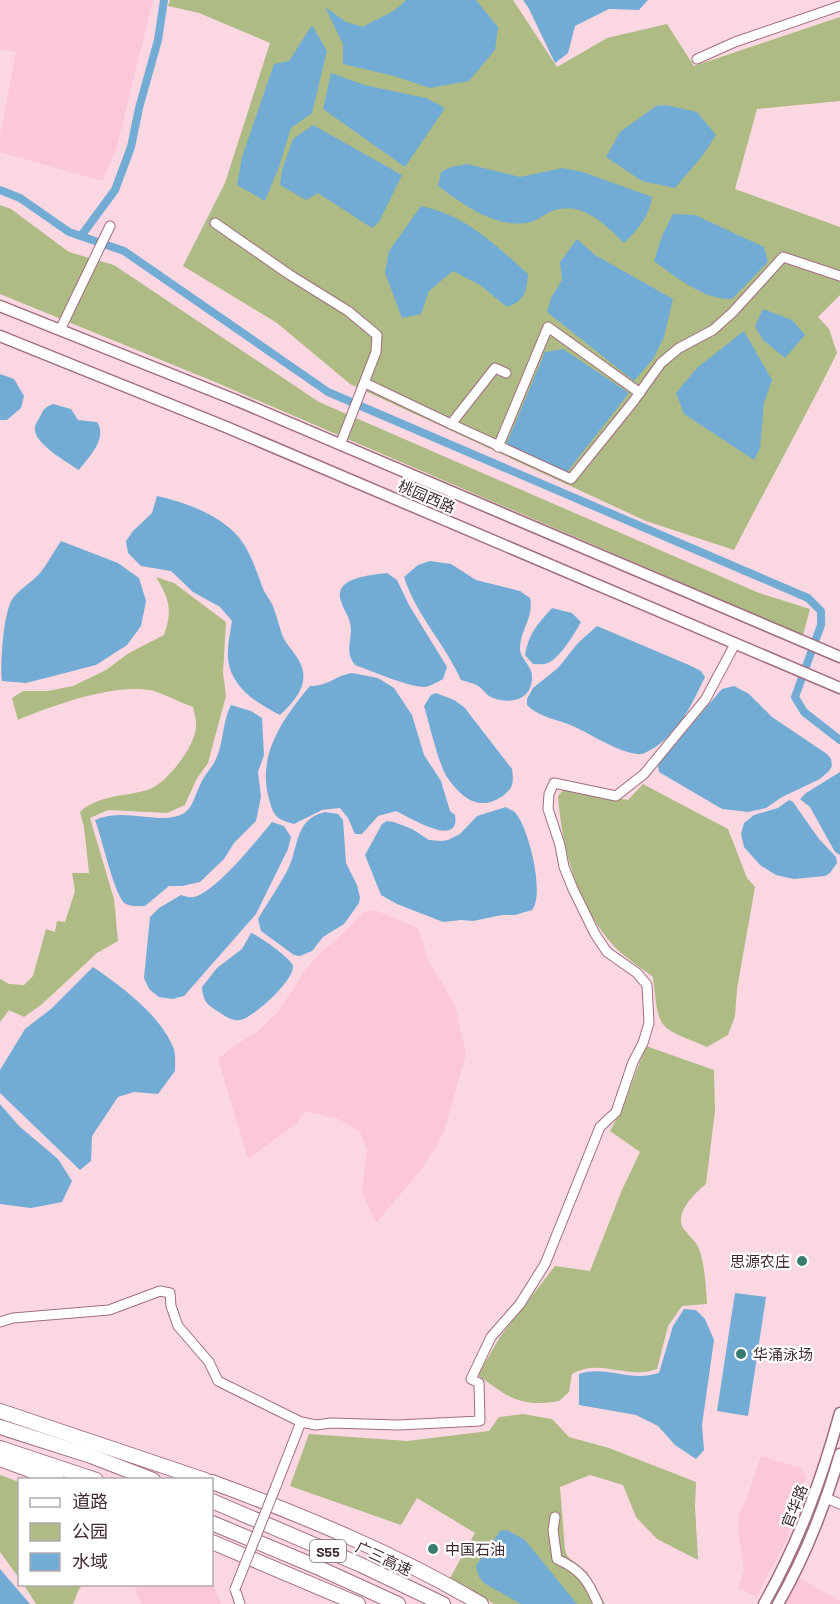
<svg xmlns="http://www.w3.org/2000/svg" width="840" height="1604" font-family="Barlow,'Noto Sans SC',sans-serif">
<rect width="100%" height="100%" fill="#fbd7e1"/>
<g fill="#fcc7d6">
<path d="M0 0H153L116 150 102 181 0 152V136L16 52 0 49Z"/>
<path d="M375 910 418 928 428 960 455 1005 466 1054 444 1131 436 1147 421 1170 376 1223 362 1192 367 1150 360 1132 339 1119 304 1111 297 1123 248 1159 218 1059 233 1047 258 1031 278 1012 306 969 322 951 333 943 364 912Z"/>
<path d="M761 1456 801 1468 806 1477 796 1514 784 1546 756 1597 738 1587 744 1571 738 1529 739 1513 747 1498Z"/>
<path d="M799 1578 840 1601V1604H784Z"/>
<path d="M212 1580 221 1604H141L134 1585 212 1584Z"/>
</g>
<g fill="#aebb85">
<path d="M170 0H513L557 67 607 38 667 24 694 66 840 17V101L757 109 735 189 840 227V295L818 317 829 329 837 353C804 420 768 484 734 550L646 521 350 384 277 323 183 266 225 183 270 43 199 13 168 6Z"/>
<path d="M0 205 11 209 69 252 114 265 319 402 759 593 810 609 803 635 215 382 0 294Z"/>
<path d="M156 577 174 583 226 622 223 672 226 696 208 763 196 780 185 805 167 813 108 810 90 818 114 899 118 941 97 953 41 1005 24 1017 9 1010 0 1022V979L9 984 24 985 33 976 46 929 55 932 57 921 65 922 75 891 72 873H89L84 827 80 812C99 794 127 797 150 789 168 782 196 745 196 726 197 720 194 713 193 707 181 703 167 695 154 691 117 682 53 705 18 720L12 698 23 691H48L73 686 106 670 129 653 164 635C173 611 169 598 156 577Z"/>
<path d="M643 784 728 829 747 878 755 887 737 989 735 1016 728 1035 707 1047C657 1026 659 1032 653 977 640 967 624 957 613 945 577 905 562 849 558 796L564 789 628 800Z"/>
<path d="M646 1046 714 1070 715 1111 706 1184C696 1192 676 1211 682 1226 686 1234 696 1240 699 1249 705 1266 706 1286 707 1304L682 1306 668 1326 657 1369C653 1370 647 1372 643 1372 617 1374 597 1360 572 1374L569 1392 559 1401C520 1408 508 1397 478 1375L500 1337 555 1266 590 1271 622 1190 640 1152 610 1131 622 1109Z"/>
<path d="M523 1414 552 1419 569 1437 609 1448 696 1482 695 1506 698 1560 657 1539 636 1517 623 1485 590 1475 560 1487 565 1550 568 1557 587 1572 605 1604H494L450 1578 475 1533 417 1498 401 1525 290 1486 309 1434 407 1441 489 1431 499 1417Z"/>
<path d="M0 1475 19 1482V1578L0 1552Z"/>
<path d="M24 1585H83L79 1589 73 1604H36Z"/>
</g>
<g fill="#72acd4">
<path d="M406 0H476L498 27 495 50 469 81 430 88 394 76 343 64V44L325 7 346 22 363 27C381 16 392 15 406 0Z"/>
<path d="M523 0H648L639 10 609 9 575 26 568 53 555 63 528 7Z"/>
<path d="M312 25 327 51 312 113 291 128 279 167 265 201 237 185 242 157 274 64 289 61Z"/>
<path d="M331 73 364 85 426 98 445 108 405 167 323 109Z"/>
<path d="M666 105 697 112 716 135 703 155 675 188 642 181 606 157 620 132 656 106Z"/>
<path d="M313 125 402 175 379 222 372 228 318 193 306 200 280 185 282 170 293 139Z"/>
<path d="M467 164 520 177 562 168 583 172 652 197C650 215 637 231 624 243 604 223 581 200 552 211 545 214 538 220 531 222 497 230 464 205 438 186L441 172 451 167Z"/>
<path d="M421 206C467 216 493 243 528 274 527 291 525 301 507 307L480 285 453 271 429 291 421 314 402 318 385 273 389 251Z"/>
<path d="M673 214 695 215 764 247 768 262 732 299C706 301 674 276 654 261L662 236Z"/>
<path d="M577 239 595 255 673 299 664 337 653 359 634 381 547 312 551 298 562 280 560 262Z"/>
<path d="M763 309 792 320 805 335 785 358 763 340 755 326Z"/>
<path d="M744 331 772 380 764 403 760 448 754 460 684 414 676 393 697 368Z"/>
<path d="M563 349 629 393 567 472 506 445 545 352Z"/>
<path d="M0 374 14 379 24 396 21 408 7 420H0Z"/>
<path d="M53 404 71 409 78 420 97 422C108 438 89 457 79 470 67 462 38 446 35 431 34 426 37 422 40 417 43 410 45 407 53 404Z"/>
<path d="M157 496C184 502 215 513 235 533 249 548 255 567 262 586 264 593 270 599 273 606 277 616 279 627 283 637 289 649 301 658 303 672 306 689 291 705 280 715 256 703 231 687 228 659 227 647 230 633 232 621L220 607 193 592 171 571 141 566 128 553 126 541 133 531 152 513Z"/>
<path d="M61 541 118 563 139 578 146 601 141 626 127 645 96 665 26 683 2 681C0 665 3 612 13 598 20 589 32 582 40 573 48 563 54 551 61 541Z"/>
<path d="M430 561 451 564 476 580 520 591 530 598C534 618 521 628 520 647 519 659 532 665 532 676 533 699 512 705 493 698 487 696 484 690 478 686 474 683 467 682 461 680 445 644 416 615 404 577L418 565Z"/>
<path d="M387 573 397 580 409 605 447 667 443 679C437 682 431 686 425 687 408 687 372 671 355 665 343 649 354 639 350 623 349 616 343 609 341 601 333 577 372 575 387 573Z"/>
<path d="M552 608 572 613 581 622C574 634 561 657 548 663 543 665 538 664 533 664L525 655C529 633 537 625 552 608Z"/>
<path d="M597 626 689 665 701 671 705 677C692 704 680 731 654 748 648 751 644 755 637 754 616 751 596 737 577 728 560 719 541 719 527 705V699L533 688 558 668 578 643Z"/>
<path d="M352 673 378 678 394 688 412 715 424 755 441 781 450 811 455 815C461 850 407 816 396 811L378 816 362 834H355L348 818 340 808 322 810 294 824C274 819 273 814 268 795 258 753 284 717 310 686 329 686 334 676 352 673Z"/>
<path d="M734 686 749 694 772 717 827 754 831 759 832 766 829 771 820 779 782 797 766 808 748 812 722 809 659 772 658 766 660 761 722 689Z"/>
<path d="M436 693 454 700 464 707 512 769C514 783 513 789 501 797 478 812 461 797 447 777 439 766 429 722 424 706L431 695Z"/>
<path d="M231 705 251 711 262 718 264 755 258 772 261 797 256 821 234 843 224 859 200 882 182 886H169L145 906C140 906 131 907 126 904 115 899 101 834 95 820 119 810 140 818 164 818 193 817 191 803 201 783 205 774 212 768 216 759 224 742 222 722 231 705Z"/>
<path d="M840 772V855L835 852 810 807 800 799 806 793Z"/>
<path d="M789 800 793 802 819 839 836 857 837 863 830 873 825 876 794 879 776 875 760 865 744 847 741 834 744 823 754 815 778 808Z"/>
<path d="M506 807C510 810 515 811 517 815 529 831 545 894 532 910L515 915H502L473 921 461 920 443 922 397 904 381 895 365 855 382 824 387 821 394 822 412 829 429 840 442 841 448 840 460 834 477 816Z"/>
<path d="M325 812 338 814 343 820 346 863 357 885 360 897 359 903 344 924 323 937 312 951 300 956 294 955 261 931 258 919C268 902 280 885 289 867 299 845 295 819 325 812Z"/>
<path d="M272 822 284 826 291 837 288 849 256 914 184 996 172 999 159 997 149 989 144 978 150 917 159 908 181 895C185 896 190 898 194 897 217 891 256 841 272 822Z"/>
<path d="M251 933C258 935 292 959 293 966 294 981 253 1018 240 1020 231 1021 225 1016 219 1012 207 1005 203 1001 202 987L217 968 242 949Z"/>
<path d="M93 967C121 986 160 1015 173 1047 176 1054 175 1064 175 1071L158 1094 134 1092 118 1097 92 1136 91 1161 80 1170 0 1093V1070L25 1029 51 1009Z"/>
<path d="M0 1104 19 1126 58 1159 72 1181 62 1202 31 1208 0 1204Z"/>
<path d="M735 1293 766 1297 748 1416 717 1411Z"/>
<path d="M684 1309 696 1310 705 1319 714 1340 702 1425 704 1450 696 1459 675 1445 658 1426 636 1415 579 1405V1374C600 1367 619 1376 640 1376 647 1376 653 1374 659 1373L673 1326Z"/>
<path d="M507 1530 525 1540 577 1604H521L484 1583 479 1577 476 1566 500 1531Z"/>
<path d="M0 1569 30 1604H0Z"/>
</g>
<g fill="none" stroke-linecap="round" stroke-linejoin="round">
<g stroke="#72acd4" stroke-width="8">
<path d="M0 190 20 198 69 232 124 251 328 392 808 598 821 611V625L795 697 804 712 840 740"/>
<path d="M81 236 115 190 131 147 139 108 158 40 164 0"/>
</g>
<defs>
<g id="minor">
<path d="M697 59 735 42 840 6"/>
<path d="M215 223 290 275 348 311 377 335 376 352 340 445"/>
<path d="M60 330 110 226"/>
<path d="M365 383 451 424 495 368 506 373"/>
<path d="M451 424 571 479 633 402 661 363 679 348 713 330 733 312 783 257 840 276"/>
<path d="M498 447 548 327 640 393"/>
<path d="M0 1322 13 1318 109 1310 160 1291 170 1293 171 1306 178 1326 209 1362 218 1381 301 1422 316 1425 331 1423 398 1425 480 1421 479 1383 471 1379 491 1337 520 1304 545 1264 600 1127 616 1112 633 1062 643 1043 649 1023 647 985 637 973 607 952 595 934 573 889 564 867 560 845 548 809 549 794 554 783 616 796 644 774 705 700 735 644"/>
<path d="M276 1486 301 1422"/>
<path d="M826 1498 840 1504"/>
<path d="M555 1517 553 1530 557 1559C581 1570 588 1580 598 1604"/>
<path d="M235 1589 240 1604"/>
</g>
<g id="major">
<path d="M0 306 238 401 840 657"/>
<path d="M0 336 226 427 840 688"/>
<path d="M764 1604C799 1541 821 1482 840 1413"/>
<path d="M778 1604C805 1557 825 1506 840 1454"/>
</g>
<g id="highway">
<path d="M0 1411 205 1480"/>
<path d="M0 1427 91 1456 153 1480"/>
<path d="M0 1448 96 1480"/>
<path d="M0 1459 57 1480"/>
<path d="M212 1482C304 1516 396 1554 481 1604"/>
<path d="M212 1501 361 1565 443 1604"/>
<path d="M212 1523 317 1567 398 1604"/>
<path d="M212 1542 358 1604"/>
</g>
</defs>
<use href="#minor" stroke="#a16d7d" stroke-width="11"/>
<use href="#major" stroke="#a16d7d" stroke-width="13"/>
<use href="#highway" stroke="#a16d7d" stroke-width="16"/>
<use href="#minor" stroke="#fff" stroke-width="9"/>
<use href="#major" stroke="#fff" stroke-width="10"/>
<use href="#highway" stroke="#fff" stroke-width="14"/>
<defs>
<path id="minor-bridge" d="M235 1589 276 1486"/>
</defs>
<use href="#minor-bridge" stroke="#a16d7d" stroke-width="11" stroke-linecap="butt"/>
<use href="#minor-bridge" stroke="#fff" stroke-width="9"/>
</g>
<g fill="#387c6f" stroke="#fff" stroke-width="2">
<circle cx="802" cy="1261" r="6"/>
<circle cx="741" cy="1354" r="6"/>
<circle cx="433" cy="1549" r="6"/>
</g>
<g text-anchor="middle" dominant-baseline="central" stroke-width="4.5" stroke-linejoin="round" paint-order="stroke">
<rect fill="#fff" stroke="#7b6b70" stroke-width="1.5" x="310" y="1540" width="36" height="22" rx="4.5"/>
<g font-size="14" font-weight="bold" fill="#422c32">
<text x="328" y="1551">S55</text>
</g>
<g font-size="15" fill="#422c32" stroke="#fff">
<text transform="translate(427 496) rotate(23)">桃园西路</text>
<text transform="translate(794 1506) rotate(-68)">官华路</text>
<text transform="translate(384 1558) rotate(25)">广三高速</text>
</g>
<g font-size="15" fill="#422c32" stroke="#fff" text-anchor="start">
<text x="790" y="1261" text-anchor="end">思源农庄</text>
<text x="753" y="1354">华涌泳场</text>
<text x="445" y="1549">中国石油</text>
</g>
</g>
<rect x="18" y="1478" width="195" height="108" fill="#ffffff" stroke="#b3abad" stroke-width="1.5"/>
<rect x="30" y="1498" width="30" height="9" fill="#ffffff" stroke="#b3abad" stroke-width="1.5"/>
<text x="72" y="1508" font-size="18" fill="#422c32">道路</text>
<rect x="30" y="1523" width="30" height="18" fill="#aebb85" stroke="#b3abad" stroke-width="1.5"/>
<text x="72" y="1538" font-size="18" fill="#422c32">公园</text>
<rect x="30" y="1553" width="30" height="18" fill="#72acd4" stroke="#b3abad" stroke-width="1.5"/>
<text x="72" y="1568" font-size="18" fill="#422c32">水域</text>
</svg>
